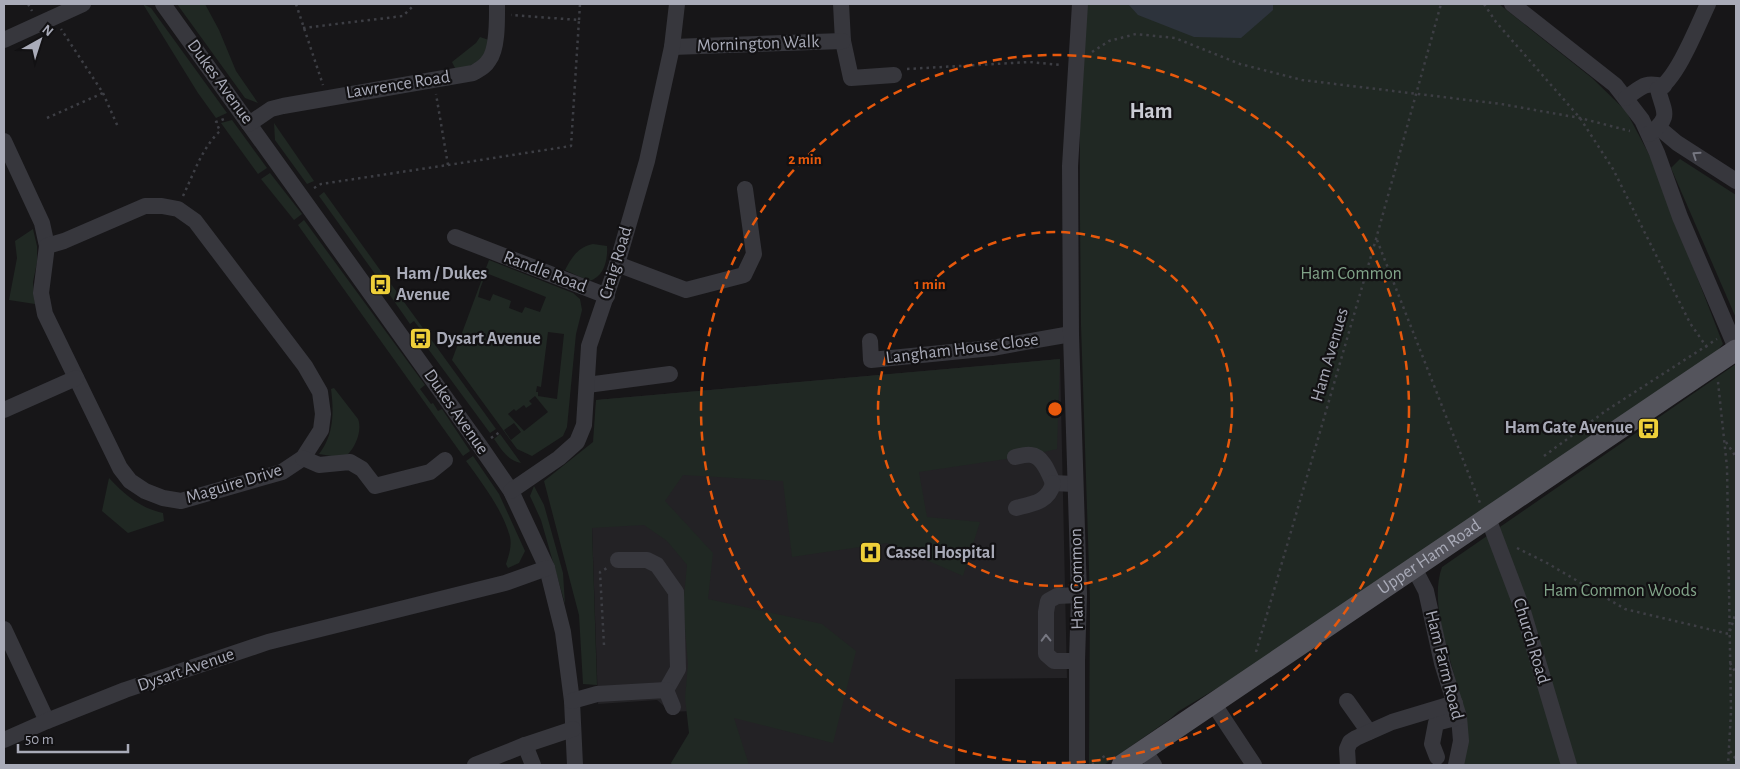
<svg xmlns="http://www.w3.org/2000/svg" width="1740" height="769" font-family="'Alegreya Sans',sans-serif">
<rect width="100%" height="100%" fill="#171618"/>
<path fill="#232225" d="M1060 359 1067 678 955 679V765H699L691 711 671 712 657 700 598 704 592 527 596 400Z"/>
<g fill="#202823" fill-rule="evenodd">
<path d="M143 4 151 8 227 113 216 118 198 93Z"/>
<path d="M177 4H205L219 30 236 71 258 103 245 98Z"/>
<path d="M1087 4H1499L1592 78 1626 111 1651 158 1723 344 1717 351 1296 641 1179 711 1170 719 1104 765 1097 764 1089 765V754L1090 600 1081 325 1080 220V126Z"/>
<path d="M480 37 489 40C485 61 475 65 456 70L452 62 476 43Z"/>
<path d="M232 120 267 168 258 174 221 123Z"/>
<path d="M274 123 314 181 307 184 275 140Z"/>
<path d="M1680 159 1736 195V318L1671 168Z"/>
<path d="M270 173 302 214 294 220 261 179Z"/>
<path d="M324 192 388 281 383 285 319 196Z"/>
<path d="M304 220 425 385 420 389 431 404 433 403 438 411 442 409 470 451 463 456 298 225Z"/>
<path d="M33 229 37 246V262L33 282 35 304 9 300 17 258 15 241Z"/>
<path d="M593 244 607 246C608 260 604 277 589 281L565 270C572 257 578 247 593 244Z"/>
<path d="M489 260 573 293 580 299 582 310 576 334 567 427 563 436 532 456 517 449 452 360ZM486 273 546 297 540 312 525 307 522 313 509 308 511 301 493 294 490 301 478 297 480 289ZM548 332 564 334 557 399 538 396V392H536L537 386 541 387ZM535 396 548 412 524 431 508 414 514 409 516 411 524 405 526 408 532 404 529 401ZM514 423 521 432 511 440 504 430Z"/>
<path d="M391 284 496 429 490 433 426 346 430 342 414 321 410 324 385 288Z"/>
<path d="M1060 359 1057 449 1027 456 919 472 927 517 980 522 963 576 887 543 792 557 783 481 683 475 665 501 713 553 708 599 822 624 856 651 833 743 734 718 749 765H672L671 763 689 733 685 698 688 664 683 606 687 565 667 541 644 525 592 528 597 685 583 684 579 615 544 481 593 442 596 400Z"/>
<path d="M1736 364V765H1463C1462 744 1463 721 1460 700 1453 660 1428 606 1442 567Z"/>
<path d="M334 388 358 419C363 431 354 452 343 458L319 454C334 435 334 412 331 389Z"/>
<path d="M500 434 521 463C507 460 502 450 494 439Z"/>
<path d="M473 456 499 494 525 551 519 563 508 568 506 564C509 555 512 546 510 537 503 510 482 483 466 461Z"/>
<path d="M109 478C125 495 140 508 163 513L164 521 128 533 102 511Z"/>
<path d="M534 486 544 505 563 573 565 604 541 520 530 496Z"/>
</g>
<path fill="#2d333c" d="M1128 4H1273V10L1241 38 1194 37 1138 15Z"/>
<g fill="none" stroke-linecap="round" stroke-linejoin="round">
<g stroke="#3d3e44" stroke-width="2.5" stroke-dasharray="2.5 4" stroke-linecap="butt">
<path d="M28 4 32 11"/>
<path d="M296 4 323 85"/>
<path d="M1484 4 1496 22 1580 118 1613 169 1690 323 1708 349"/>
<path d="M579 20 580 4"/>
<path d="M303 28 403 16 413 6 414 4"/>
<path d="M1092 52 1109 41 1136 34 1175 38 1240 64 1302 80 1501 104 1580 118 1630 131"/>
<path d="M907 69 1029 62 1061 65"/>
<path d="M103 93 118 127"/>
<path d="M47 118 103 93 61 29"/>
<path d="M448 165 571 146 579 20 511 15"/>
<path d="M314 188 321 184 448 165 436 94"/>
<path d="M183 196C194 173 202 148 220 131L216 122 227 118"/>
<path d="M1377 240 1480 503"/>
<path d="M1718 382 1727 467 1731 712 1728 765"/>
<path d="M491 438 500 432"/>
<path d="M1726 442 1736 457"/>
<path d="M1544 456 1607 410 1717 339"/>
<path d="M1517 548 1547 563 1625 609 1729 634 1736 612"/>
<path d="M604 645 600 572 607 568"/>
<path d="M1256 652 1376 239 1441 4"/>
<path d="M1730 663 1736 673"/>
<path d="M1730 751 1736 759"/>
<path d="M1092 765 1106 755"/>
</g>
<g stroke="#37373d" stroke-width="16">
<path d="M163 4 480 446 511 491 547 568 563 632 572 701 575 765"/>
<path d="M841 4 843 41 851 78 894 75"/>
<path d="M1512 4 1615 85 1642 120 1657 153 1680 217 1736 348"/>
<path d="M4 40 83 4"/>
<path d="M672 47 843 41"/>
<path d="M1626 98C1643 86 1643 82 1664 86"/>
<path d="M249 124 271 109 283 106 473 73C480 69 485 67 489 60 498 48 497 19 497 4"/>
<path d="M1658 127 1677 143 1736 181"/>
<path d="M1649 134C1673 116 1663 112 1658 89 1677 79 1698 25 1708 4"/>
<path d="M4 141 42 223 47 246"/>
<path d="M145 206H162L178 209 195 221 305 366 320 392 323 414 321 430 303 458 282 472 181 501 163 498 145 491 130 481 120 468 45 314 41 293 47 246 64 241Z"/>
<path d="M455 237 607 296"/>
<path d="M617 264 686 290 744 275 754 254 745 189"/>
<path d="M870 341 871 360 992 348 1071 334"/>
<path d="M587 385 670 374"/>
<path d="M4 410 76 378"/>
<path d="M1015 457C1020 456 1026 454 1031 455 1043 456 1049 474 1053 483L1074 484"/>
<path d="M303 458 319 465 350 462 362 469 375 486 430 472 445 460"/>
<path d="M511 491 559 458 577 442 584 425 589 346 617 264 647 161 672 47 677 4"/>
<path d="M1016 508C1032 504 1049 502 1053 483"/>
<path d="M1488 518 1522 608 1569 765"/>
<path d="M618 560H647L657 565 676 592 678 669 666 690"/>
<path d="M1414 568 1426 591 1442 663 1459 717 1461 741 1456 765"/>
<path d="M4 629 47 721"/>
<path d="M1077 661H1054L1046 654V612L1048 601 1057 596 1079 595"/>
<path d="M572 701 597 694 666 690 673 707"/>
<path d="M1347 701 1369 732"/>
<path d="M1213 703 1254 765"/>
<path d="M4 740 47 721 125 690 268 642 505 583 547 568"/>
<path d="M525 745 533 765"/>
<path d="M1144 750 1154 765"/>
<path d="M1437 757 1432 744 1436 723 1459 717"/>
<path d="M475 765 525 745 573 729"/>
<path d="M1077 765V661L1079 595 1071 334 1070 166 1080 4"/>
<path d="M1348 765 1347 749 1350 742 1356 738 1392 722 1455 703"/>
</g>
<path stroke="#54545c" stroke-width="21" id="s1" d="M1122 765 1736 350"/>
</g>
<defs><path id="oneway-chevron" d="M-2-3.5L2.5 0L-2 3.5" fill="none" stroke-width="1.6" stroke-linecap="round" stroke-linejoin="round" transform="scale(1.25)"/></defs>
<g stroke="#767781">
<use href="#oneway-chevron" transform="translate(1696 155) rotate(-146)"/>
<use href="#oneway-chevron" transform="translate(1046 638) rotate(-91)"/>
</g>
<g fill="none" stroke="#e8590c" stroke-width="2.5" stroke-dasharray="9 6">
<circle cx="1055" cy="409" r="177"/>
<circle cx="1055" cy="409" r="354"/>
</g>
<defs>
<symbol id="bus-square" viewBox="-11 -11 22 22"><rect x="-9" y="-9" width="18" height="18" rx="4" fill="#eecf39" stroke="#121113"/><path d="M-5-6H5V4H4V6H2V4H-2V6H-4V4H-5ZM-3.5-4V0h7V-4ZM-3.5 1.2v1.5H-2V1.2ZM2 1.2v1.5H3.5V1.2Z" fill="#111"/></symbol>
<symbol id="hospital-square" viewBox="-11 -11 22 22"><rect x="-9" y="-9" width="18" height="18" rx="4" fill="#eecf39" stroke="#121113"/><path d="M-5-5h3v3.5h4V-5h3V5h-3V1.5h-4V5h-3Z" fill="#111"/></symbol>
</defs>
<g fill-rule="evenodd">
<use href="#bus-square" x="368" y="272" width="25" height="25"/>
<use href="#bus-square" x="408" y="326" width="25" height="25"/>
<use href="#bus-square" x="1636" y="416" width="25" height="25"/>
<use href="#hospital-square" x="858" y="540" width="25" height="25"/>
</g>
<g text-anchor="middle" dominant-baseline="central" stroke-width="4.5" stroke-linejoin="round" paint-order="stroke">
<g font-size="18" fill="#a9abb8" stroke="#121113">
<text transform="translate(758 44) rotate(-2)">Mornington Walk</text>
<text transform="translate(220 82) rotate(54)">Dukes Avenue</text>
<text transform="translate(398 85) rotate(-9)">Lawrence Road</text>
<text transform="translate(616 263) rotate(-73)">Craig Road</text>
<text transform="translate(545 272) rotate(21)">Randle Road</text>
<text transform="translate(962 349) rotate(-7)">Langham House Close</text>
<text transform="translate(1330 355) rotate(-74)">Ham Avenues</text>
<text transform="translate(456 412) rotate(55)">Dukes Avenue</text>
<text transform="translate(234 484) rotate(-17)">Maguire Drive</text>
<text stroke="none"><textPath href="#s1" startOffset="371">Upper Ham Road</textPath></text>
<text transform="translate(1077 579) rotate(-91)">Ham Common</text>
<text transform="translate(1531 641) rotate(73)">Church Road</text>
<text transform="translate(1444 665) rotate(76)">Ham Farm Road</text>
<text transform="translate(186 670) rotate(-19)">Dysart Avenue</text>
</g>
<g font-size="18" font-weight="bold" fill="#a9abb8" stroke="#121113" text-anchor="start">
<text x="396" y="274">Ham / Dukes<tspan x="396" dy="21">Avenue</tspan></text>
<text x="436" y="339">Dysart Avenue</text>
<text x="1633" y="428" text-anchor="end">Ham Gate Avenue</text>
<text x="886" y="553">Cassel Hospital</text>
</g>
<g font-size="18" fill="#80a388" stroke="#121113">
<text x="1351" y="274">Ham Common</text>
<text x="1620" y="591">Ham Common Woods</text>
</g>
<g font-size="22" font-weight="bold" fill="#cacbd4" stroke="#121113">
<text x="1151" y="111">Ham</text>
</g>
</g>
<circle cx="1055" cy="409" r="8" fill="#e8590c" stroke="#121113" stroke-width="2.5"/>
<g font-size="15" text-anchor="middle" font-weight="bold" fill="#e8590c" stroke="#121113" stroke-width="4.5" stroke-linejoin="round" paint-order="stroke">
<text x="805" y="164">2 min</text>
<text x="930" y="289">1 min</text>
</g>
<rect width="1740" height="769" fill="none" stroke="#a9abb8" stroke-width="10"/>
<g transform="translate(40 40) rotate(39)" stroke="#121113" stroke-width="4" paint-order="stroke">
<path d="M0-4L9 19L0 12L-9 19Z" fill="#a9abb8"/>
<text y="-8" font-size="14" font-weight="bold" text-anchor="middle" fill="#a9abb8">N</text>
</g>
<path d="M18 744v8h110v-8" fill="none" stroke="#a9abb8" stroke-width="2.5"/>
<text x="25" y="744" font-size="15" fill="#a9abb8" stroke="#121113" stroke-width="4" paint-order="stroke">50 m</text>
</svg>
